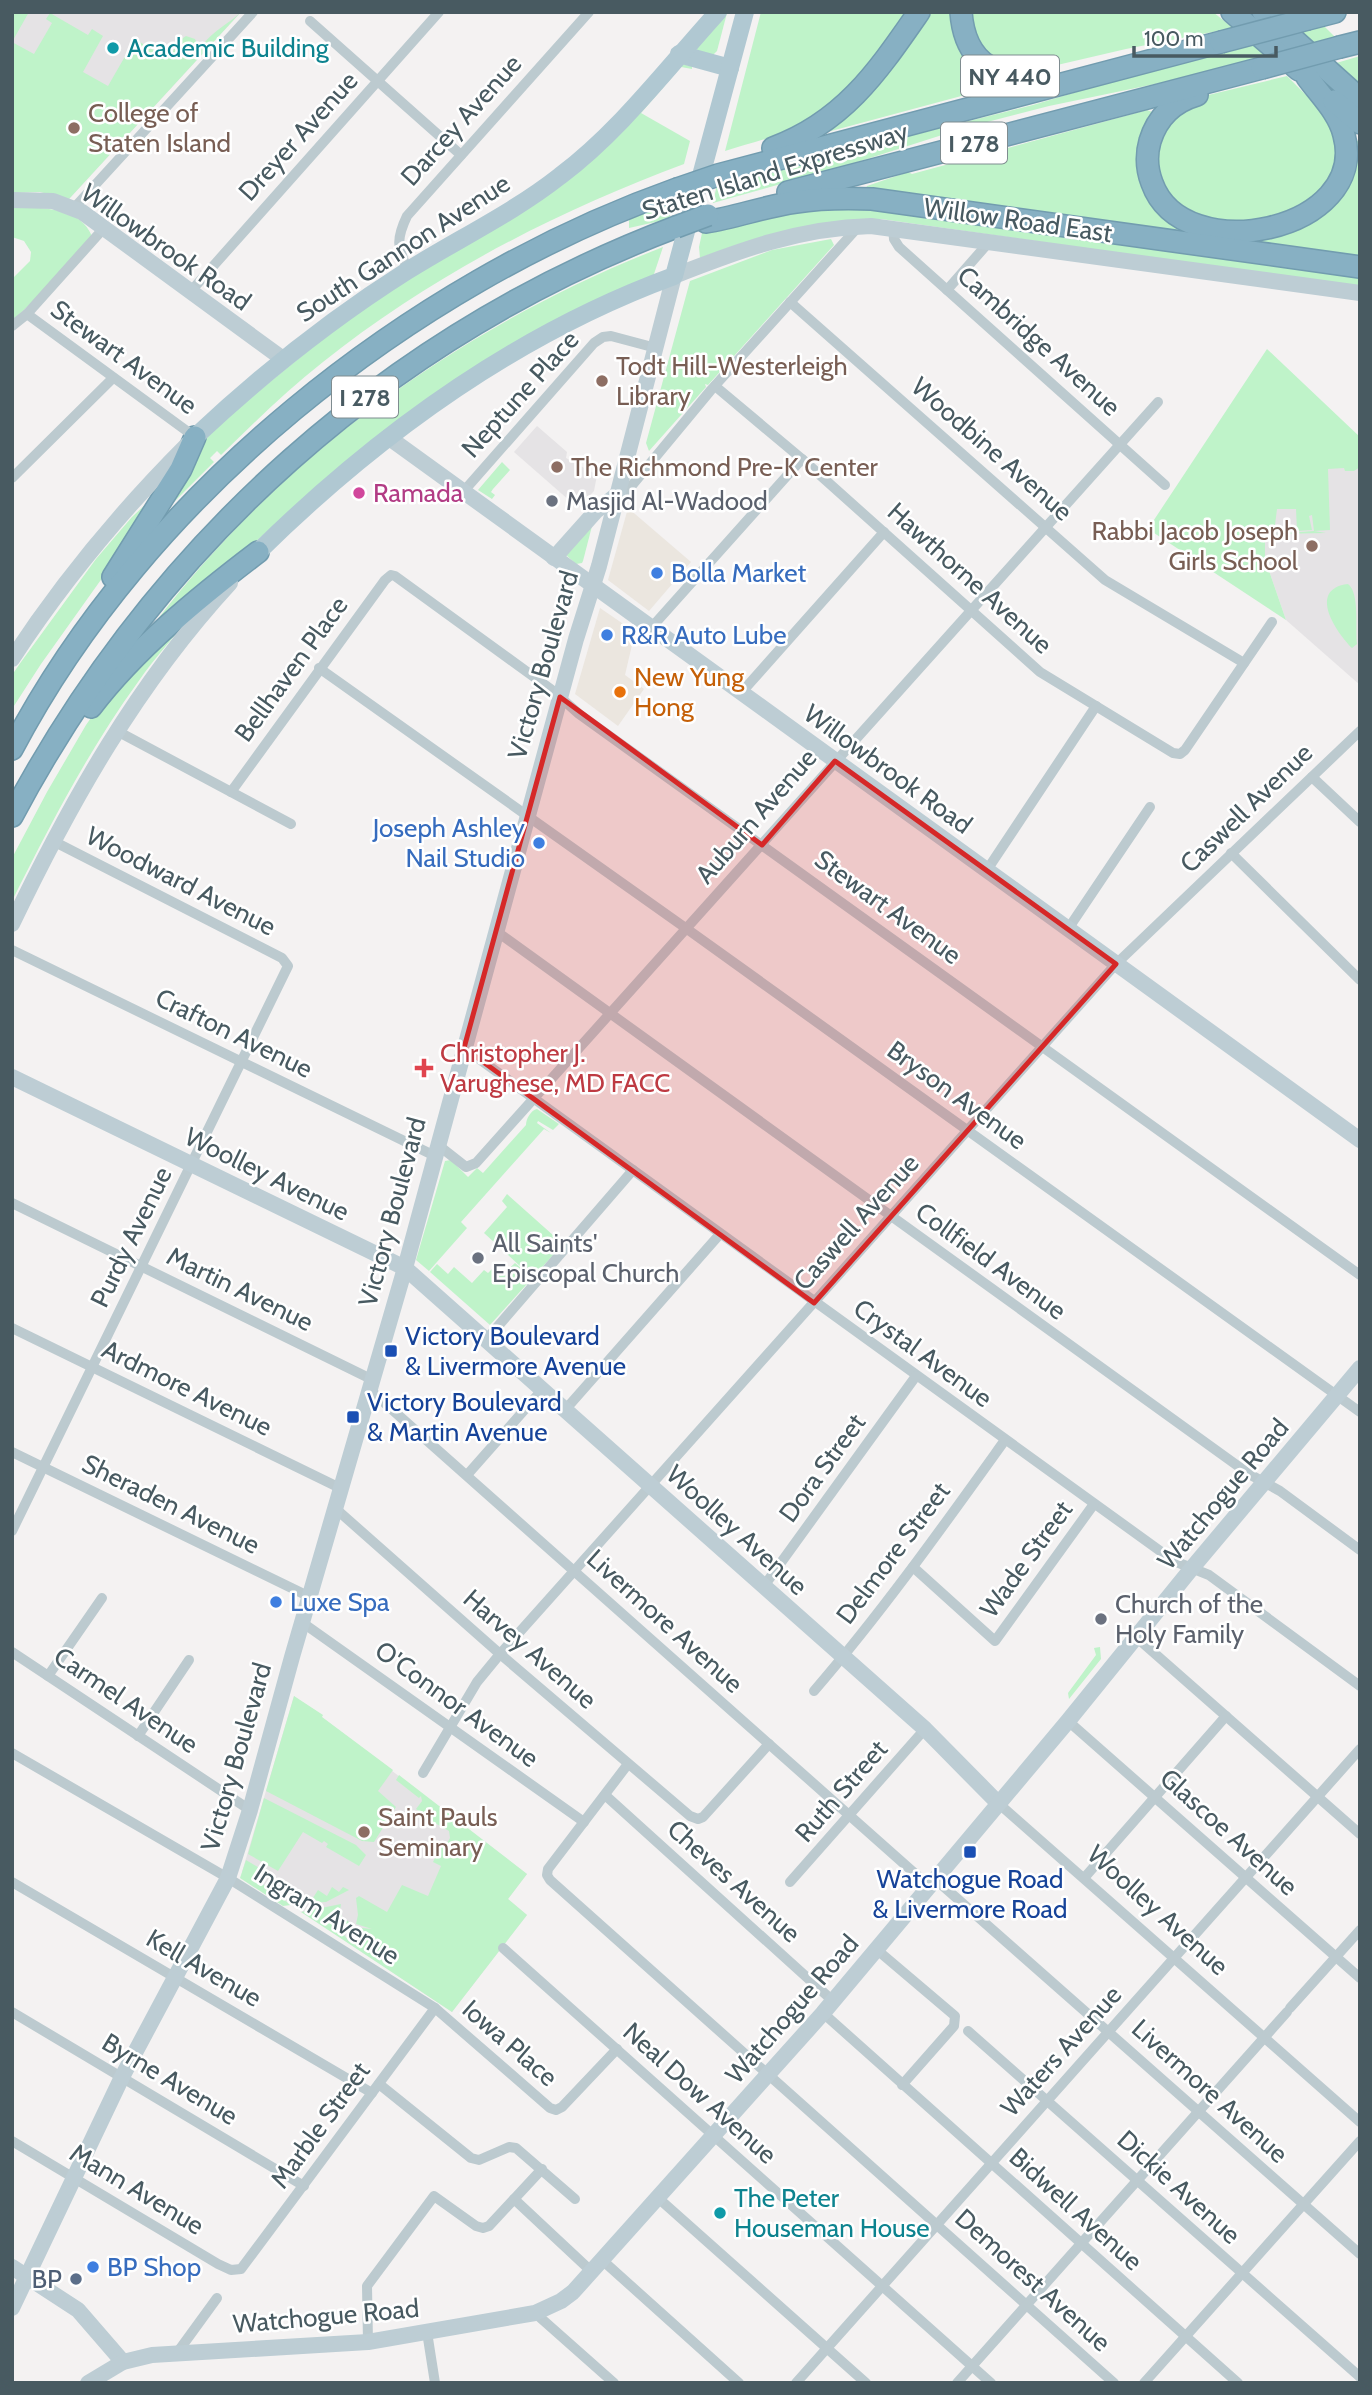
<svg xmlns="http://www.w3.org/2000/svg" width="1372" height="2395" font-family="Cabin,sans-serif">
<rect width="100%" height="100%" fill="#f4f2f2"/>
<g fill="#ebe6df">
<path d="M628 508 691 562 649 611 608 580Z"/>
<path d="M600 608 635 632 625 675 644 689 618 726 575 694Z"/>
</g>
<g fill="#e5e3e5">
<path d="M12 12H241L69 199 40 192 12 193Z"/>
<path d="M537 426 567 452 566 458 597 475 594 491 578 508 514 452Z"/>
<path d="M1360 437V685L1286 620 1265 559V515Z"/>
<path d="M294 1696 527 1874 508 1899 527 1915 452 2012 242 1872Z"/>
</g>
<g fill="#bff3c9">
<path d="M12 12H29L12 42 34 54 52 23 46 19 50 13 88 35 92 29 103 36 83 72 108 86 135 39 151 49 172 55 176 43 186 36 195 39 198 46 203 45C211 32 230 23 241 12L69 199 40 192 12 193Z"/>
<path d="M761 12H906C875 56 846 99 797 126 775 138 749 143 725 151Z"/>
<path d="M922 12H954L997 82 965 95 820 134Z"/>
<path d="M969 12H1213L1233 28 1126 49 1040 69 1007 68 978 44Z"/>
<path d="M727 13 717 51 713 55 697 51V47Z"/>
<path d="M1322 24 1336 38 1311 44 1296 31Z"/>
<path d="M1251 43 1265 56 1160 83 1049 106 964 128 845 166 713 203 717 184 1033 105 1143 72Z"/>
<path d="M1360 56V88L1333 64Z"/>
<path d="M680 64 692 66V69L681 67 641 113 690 141 684 164C555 212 431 276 323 362 287 390 254 423 221 455L217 451 210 458 214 462 167 509 204 441 221 422 357 311 533 203Z"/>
<path d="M1287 76 1330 119 1336 130 1337 170 1316 200 1263 223 1202 222 1157 186 1156 137 1196 98Z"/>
<path d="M1147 110 1155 113 1143 143 1187 227 1309 217 1356 140 1360 142V261L865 190 867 186 908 172 912 174Z"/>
<path d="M674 200 669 219 629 228V219Z"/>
<path d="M838 205 1360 273V287L881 219C816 219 761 235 700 258L699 247 702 233 735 221Z"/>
<path d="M26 207C52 209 80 209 92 236L44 291 12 321V279L30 261 31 252 24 241 12 237V208Z"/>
<path d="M831 239 834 245 708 385 705 384 706 387 649 451 646 443 690 281 772 250Z"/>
<path d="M663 247 653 277 346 461 216 577 154 624C283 454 465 324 663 247Z"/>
<path d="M1267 349 1360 437V467L1354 471H1345L1344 468 1328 469 1330 530 1314 531 1326 533 1274 534 1314 531 1312 515 1309 516 1312 530 1297 531 1296 509H1277L1275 525 1269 534H1265V559L1286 620 1148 529Z"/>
<path d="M502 462 510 470 493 489 491 492 495 495 492 499 478 490Z"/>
<path d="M147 503 149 504 115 560 41 664 12 709V675L21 662 96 559 132 517Z"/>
<path d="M592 526 583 561 582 563 576 564 566 555Z"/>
<path d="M1348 584C1360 593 1355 629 1357 644L1352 648C1336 632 1307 589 1348 584Z"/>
<path d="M199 607C178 632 156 656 138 682 88 751 50 825 12 901V858L47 792 86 725 104 699Z"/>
<path d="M537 1109 559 1124 553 1130 538 1121 537 1123 551 1133 544 1129 461 1222 467 1228 429 1271 416 1260 445 1161 451 1160 468 1177 477 1168 483 1173 526 1125C526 1119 531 1110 537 1109Z"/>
<path d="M507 1194 563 1244 490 1325 430 1272 437 1264 448 1274 454 1267 472 1283 484 1270 488 1273 492 1269 501 1276 515 1263 532 1277 484 1233 507 1207 502 1201Z"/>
<path d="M1100 1647 1101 1659 1069 1699 1068 1693 1096 1655 1094 1648Z"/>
<path d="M294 1696 323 1715 322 1717 393 1770 378 1791 396 1807 374 1842 362 1841 266 1791Z"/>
<path d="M399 1775 527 1874 508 1899 527 1915 452 2012 301 1912 341 1904 340 1910 335 1917 331 1918 330 1921 333 1924 337 1923 336 1917 341 1911 342 1917 353 1925 344 1935 348 1940 354 1941 362 1928 372 1929 356 1924 358 1915 356 1898 359 1896 387 1912 402 1885 428 1896 441 1866 433 1862 442 1844 446 1845 450 1838 449 1831 433 1822 416 1809 422 1801 421 1796 419 1798 396 1780Z"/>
<path d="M264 1798 356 1845 366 1855 359 1866 326 1847 328 1844 324 1841 322 1843 303 1832 278 1871 248 1854Z"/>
<path d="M246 1860 261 1869V1872L257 1880 291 1905 283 1906 240 1878Z"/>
<path d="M332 1887 339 1892 343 1887 349 1890 326 1902 307 1903 308 1899 311 1901 318 1890 327 1896Z"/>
</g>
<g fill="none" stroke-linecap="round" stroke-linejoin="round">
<defs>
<g id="highway">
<path d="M961 12C965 67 1001 80 1049 77"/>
<path d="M1232 12 1299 70"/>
<path d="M1263 12 1360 99"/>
<path d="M1308 19 1335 12"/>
<path d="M1340 47 1360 42"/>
<path d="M1197 95C1173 102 1157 118 1150 141 1146 155 1147 170 1152 183 1183 270 1370 231 1344 135 1339 113 1320 95 1307 77"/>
<path d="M1334 101 1360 123"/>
<path d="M773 148C844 122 878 71 919 12"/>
<path d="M718 175 1221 42"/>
<path d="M788 192 1262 68"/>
<path d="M706 222C737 217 766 206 796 202 822 198 847 198 872 199L1360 267"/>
<path d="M113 577 181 469 195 437"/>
<path d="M91 707C135 649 200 596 258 552"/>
<path d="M12 749C145 495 409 284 677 189"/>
<path d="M12 816C157 543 388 336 676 227"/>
</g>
</defs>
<use href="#highway" stroke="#729caf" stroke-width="24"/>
<g stroke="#bccacf" stroke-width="10">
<path d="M310 21 461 155"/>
<path d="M74 208 253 12"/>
<path d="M893 227 894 239 899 247 1165 485"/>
<path d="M408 270C397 247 396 239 407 216L589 12"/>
<path d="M947 290 990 241"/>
<path d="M191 291 439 12"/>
<path d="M790 302 1105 580 1244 663"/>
<path d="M27 314 195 437"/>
<path d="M12 326 27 314 104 228"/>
<path d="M715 386 802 459 1040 672 1173 753 1180 754 1185 750 1272 622"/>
<path d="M12 478 113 378"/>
<path d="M463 492 594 343 603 337 611 336 656 348"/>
<path d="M619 501 711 390 859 226"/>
<path d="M651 628 802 459"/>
<path d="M319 668 687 929 1360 1412"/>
<path d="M741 693 884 532"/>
<path d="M117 731 291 824"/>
<path d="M1312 777 1360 822"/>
<path d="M231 792 385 580 391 575 395 576 552 690 579 714 1360 1275"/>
<path d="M1231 853 1360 980"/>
<path d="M987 870 1096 706"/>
<path d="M1068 929 1150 807"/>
<path d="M496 931 1249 1474 1280 1491 1360 1550"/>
<path d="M12 950 435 1156"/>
<path d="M464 1048 1174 1561 1209 1575 1360 1686"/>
<path d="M438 1145 466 1167 476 1163 1158 402"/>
<path d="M12 1203 373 1380"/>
<path d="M12 1328 342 1489"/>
<path d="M486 1340 633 1170"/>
<path d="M370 1390 929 1886"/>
<path d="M565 1410 720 1234"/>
<path d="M12 1452 310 1597"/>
<path d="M467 1475 542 1390"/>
<path d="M336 1509 500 1654 690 1816 698 1819 703 1817 769 1744"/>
<path d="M12 1531 288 966 282 958 53 841"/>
<path d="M913 1567 995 1641 1094 1504"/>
<path d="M764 1586 916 1376"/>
<path d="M303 1623 584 1822"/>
<path d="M1136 1637 1360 1834"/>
<path d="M12 1652 250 1810"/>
<path d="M48 1676 102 1598"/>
<path d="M814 1691C883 1611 944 1525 1005 1440"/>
<path d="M1068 1721 1360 1978"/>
<path d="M138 1736 189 1660"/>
<path d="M12 1753 228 1878 435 2008 550 2108 556 2110 562 2107 617 2049"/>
<path d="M628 1764 548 1869 547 1875 550 1880 1114 2383"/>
<path d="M423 1773 477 1682 500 1654 1116 964 1360 731"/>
<path d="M605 1795 833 2001"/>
<path d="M998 1803 1360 2122"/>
<path d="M1085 1877 1226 1716"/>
<path d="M935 1879 1360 2254"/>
<path d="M12 1882 372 2093"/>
<path d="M790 1882 925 1729"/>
<path d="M503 1948 991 2383"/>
<path d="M876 1949 955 2016 954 2026 902 2085"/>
<path d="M1290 2008 1360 1930"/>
<path d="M12 2012 304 2186"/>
<path d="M823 2013 1238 2383"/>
<path d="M968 2031 1360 2377"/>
<path d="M379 2084 471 2158 479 2160 509 2147 516 2148 575 2199"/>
<path d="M12 2141 218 2264 231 2270 241 2269 435 2008"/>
<path d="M657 2197 866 2383"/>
<path d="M514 2199 591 2271"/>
<path d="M601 2259 739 2383"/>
<path d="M535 2313 614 2383"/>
<path d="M427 2332 435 2383"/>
<path d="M368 2342 367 2286 434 2196 476 2226 483 2228 489 2226 542 2169"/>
<path d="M177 2353 217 2298"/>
<path d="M796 2383 1360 1749"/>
<path d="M957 2383 1287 2012"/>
<path d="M1144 2383 1360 2141"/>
</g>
<g stroke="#bdcdd4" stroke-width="16">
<path d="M12 200 53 201 82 212 283 359"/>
<path d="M388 437 1360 1140"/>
<path d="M554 558 596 511 618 494"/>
<path d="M12 659C63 581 123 509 188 444"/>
<path d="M12 924C71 801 137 684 230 583"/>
<path d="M12 1077 405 1268 925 1729 998 1803"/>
<path d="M12 2267 78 2310 123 2362"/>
<path d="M12 2308 122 2077 228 1878 250 1810 292 1657 405 1268 576 639 599 566 674 276C740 250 799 228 871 226L1360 293"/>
<path d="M88 2383 123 2362 152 2355 368 2342 535 2313 561 2301 573 2292 823 2013 1068 1721 1192 1568 1360 1368"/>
</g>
<g stroke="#b0c8d2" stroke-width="18">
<path d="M679 54 730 68"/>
<path d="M195 437C261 375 331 319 407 271 458 239 513 213 560 176 620 131 667 68 718 12"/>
<path d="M258 552C377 435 516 334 674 276L745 12"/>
</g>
<use href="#highway" stroke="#87b0c3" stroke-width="21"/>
<defs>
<g id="highway-bridge">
<path d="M1221 42 1308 19"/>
<path d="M1262 68 1340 47"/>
<path d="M677 189 718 175"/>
<path d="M676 227 708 215"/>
</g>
</defs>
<use href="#highway-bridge" stroke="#729caf" stroke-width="24" stroke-linecap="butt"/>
<use href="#highway-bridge" stroke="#87b0c3" stroke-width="21"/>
</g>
<path fill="#d62828" fill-opacity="0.2" stroke="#d62828" stroke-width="5" stroke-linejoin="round" d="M560 697 762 845 835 761 1116 964 814 1303 464 1048Z"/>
<g fill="#0f9aa8" stroke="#fff" stroke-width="2.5">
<circle cx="113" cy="48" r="7"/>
<circle cx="720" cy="2213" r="7"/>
</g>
<g fill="#8d6e63" stroke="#fff" stroke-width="2.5">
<circle cx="74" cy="128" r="7"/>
<circle cx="602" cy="381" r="7"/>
<circle cx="557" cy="467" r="7"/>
<circle cx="1312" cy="546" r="7"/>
<circle cx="364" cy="1832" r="7"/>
</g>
<circle fill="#d1479c" stroke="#fff" stroke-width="2.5" cx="359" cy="493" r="7"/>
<g fill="#6b7280" stroke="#fff" stroke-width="2.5">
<circle cx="552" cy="501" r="7"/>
<circle cx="478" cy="1258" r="7"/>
<circle cx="1101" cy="1619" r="7"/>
</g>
<g fill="#3f7fe0" stroke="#fff" stroke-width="2.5">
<circle cx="657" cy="573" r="7"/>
<circle cx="607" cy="635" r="7"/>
<circle cx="539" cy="843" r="7"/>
<circle cx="276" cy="1602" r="7"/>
<circle cx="93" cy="2267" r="7"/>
</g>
<circle fill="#e8710a" stroke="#fff" stroke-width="2.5" cx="620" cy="692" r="7"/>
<path fill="#e0444e" stroke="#fff" stroke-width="2.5" d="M420.5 1057.5h7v7h7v7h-7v7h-7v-7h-7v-7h7z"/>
<g fill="#1a4fb4" stroke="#fff" stroke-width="2.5">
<rect x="384" y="1344" width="14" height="14" rx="3.5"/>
<rect x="346" y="1410" width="14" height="14" rx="3.5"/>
<rect x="963" y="1845" width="14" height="14" rx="3.5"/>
</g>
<circle fill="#5c6f8a" stroke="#fff" stroke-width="2.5" cx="76" cy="2279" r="7"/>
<g text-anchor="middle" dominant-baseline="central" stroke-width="5" stroke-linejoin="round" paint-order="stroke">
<g fill="#fff" stroke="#7f8c90" stroke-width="2">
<rect x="961" y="55.5" width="98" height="41" rx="5"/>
<rect x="941" y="122.5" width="66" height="41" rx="5"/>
<rect x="332" y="376.5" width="66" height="41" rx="5"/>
</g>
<g font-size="24" font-weight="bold" fill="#485a61">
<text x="1010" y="76">NY 440</text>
<text x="974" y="143">I 278</text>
<text x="365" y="397">I 278</text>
</g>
<g font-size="26" fill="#0d838f" stroke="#fff" text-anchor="start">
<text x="127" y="48">Academic Building</text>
<text x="734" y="2198">The Peter<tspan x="734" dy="30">Houseman House</tspan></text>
</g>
<g font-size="26" fill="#785e54" stroke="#fff" text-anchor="start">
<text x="88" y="113">College of<tspan x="88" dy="30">Staten Island</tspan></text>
<text x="616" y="366">Todt Hill-Westerleigh<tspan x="616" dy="30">Library</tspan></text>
<text x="571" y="467">The Richmond Pre-K Center</text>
<text x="1298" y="531" text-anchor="end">Rabbi Jacob Joseph<tspan x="1298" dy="30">Girls School</tspan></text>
<text x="378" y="1817">Saint Pauls<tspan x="378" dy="30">Seminary</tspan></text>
</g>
<g font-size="26" fill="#485a61" stroke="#fff">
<text transform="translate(461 120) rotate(-48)">Darcey Avenue</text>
<text transform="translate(298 136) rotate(-48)">Dreyer Avenue</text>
<text transform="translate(775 171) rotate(-17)">Staten Island Expressway</text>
<text transform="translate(1018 220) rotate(8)">Willow Road East</text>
<text transform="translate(166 247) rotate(35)">Willowbrook Road</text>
<text transform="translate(403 248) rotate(-33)">South Gannon Avenue</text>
<text transform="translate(1039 341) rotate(42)">Cambridge Avenue</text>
<text transform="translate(124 357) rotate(36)">Stewart Avenue</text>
<text transform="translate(520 394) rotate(-48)">Neptune Place</text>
<text transform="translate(992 449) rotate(41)">Woodbine Avenue</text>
<text transform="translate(970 578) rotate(42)">Hawthorne Avenue</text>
<text transform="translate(543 665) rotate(-74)">Victory Boulevard</text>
<text transform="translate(291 669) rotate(-54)">Bellhaven Place</text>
<text transform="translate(888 769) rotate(36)">Willowbrook Road</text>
<text transform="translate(1246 808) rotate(-44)">Caswell Avenue</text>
<text transform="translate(756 816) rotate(-49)">Auburn Avenue</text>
<text transform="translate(181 881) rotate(27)">Woodward Avenue</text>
<text transform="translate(888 907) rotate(36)">Stewart Avenue</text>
<text transform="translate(234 1033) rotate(26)">Crafton Avenue</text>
<text transform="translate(957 1095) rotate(36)">Bryson Avenue</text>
<text transform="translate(267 1174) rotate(26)">Woolley Avenue</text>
<text transform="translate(392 1212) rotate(-75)">Victory Boulevard</text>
<text transform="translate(856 1222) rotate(-48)">Caswell Avenue</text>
<text transform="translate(131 1237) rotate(-64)">Purdy Avenue</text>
<text transform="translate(991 1261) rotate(36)">Collfield Avenue</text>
<text transform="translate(240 1289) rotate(26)">Martin Avenue</text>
<text transform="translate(923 1353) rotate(36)">Crystal Avenue</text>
<text transform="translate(187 1388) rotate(26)">Ardmore Avenue</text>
<text transform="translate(822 1468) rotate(-54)">Dora Street</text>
<text transform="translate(1223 1494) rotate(-50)">Watchogue Road</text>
<text transform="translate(171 1504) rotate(26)">Sheraden Avenue</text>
<text transform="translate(737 1530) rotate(42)">Woolley Avenue</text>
<text transform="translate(893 1553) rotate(-53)">Delmore Street</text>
<text transform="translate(1026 1559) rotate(-54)">Wade Street</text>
<text transform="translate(665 1621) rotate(42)">Livermore Avenue</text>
<text transform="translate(530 1649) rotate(41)">Harvey Avenue</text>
<text transform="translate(126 1700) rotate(34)">Carmel Avenue</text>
<text transform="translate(457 1704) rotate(36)">O'Connor Avenue</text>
<text transform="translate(236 1757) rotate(-74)">Victory Boulevard</text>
<text transform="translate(841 1791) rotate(-49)">Ruth Street</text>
<text transform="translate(1229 1832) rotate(42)">Glascoe Avenue</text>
<text transform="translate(734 1881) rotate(42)">Cheves Avenue</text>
<text transform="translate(1158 1910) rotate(42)">Woolley Avenue</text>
<text transform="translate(327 1914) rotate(32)">Ingram Avenue</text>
<text transform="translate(204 1968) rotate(30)">Kell Avenue</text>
<text transform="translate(792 2009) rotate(-49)">Watchogue Road</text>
<text transform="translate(510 2043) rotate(41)">Iowa Place</text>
<text transform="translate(1061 2051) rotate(-48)">Waters Avenue</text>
<text transform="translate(170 2079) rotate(31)">Byrne Avenue</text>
<text transform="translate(1210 2091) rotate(42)">Livermore Avenue</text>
<text transform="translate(700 2093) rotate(42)">Neal Dow Avenue</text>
<text transform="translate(320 2125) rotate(-54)">Marble Street</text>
<text transform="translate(1179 2187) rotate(42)">Dickie Avenue</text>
<text transform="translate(137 2189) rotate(31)">Mann Avenue</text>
<text transform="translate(1076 2209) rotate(42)">Bidwell Avenue</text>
<text transform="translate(1033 2280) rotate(42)">Demorest Avenue</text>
<text transform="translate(326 2316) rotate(-5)">Watchogue Road</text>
</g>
<g font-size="26" fill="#b23c85" stroke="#fff" text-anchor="start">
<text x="373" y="493">Ramada</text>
</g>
<g font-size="26" fill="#5b616d" stroke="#fff" text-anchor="start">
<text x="566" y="501">Masjid Al-Wadood</text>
<text x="492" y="1243">All Saints'<tspan x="492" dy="30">Episcopal Church</tspan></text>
<text x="1115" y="1604">Church of the<tspan x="1115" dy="30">Holy Family</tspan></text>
</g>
<g font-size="26" fill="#366cbe" stroke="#fff" text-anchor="start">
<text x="671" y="573">Bolla Market</text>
<text x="621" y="635">R&amp;R Auto Lube</text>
<text x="525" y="828" text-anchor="end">Joseph Ashley<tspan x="525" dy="30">Nail Studio</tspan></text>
<text x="290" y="1602">Luxe Spa</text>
<text x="107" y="2267">BP Shop</text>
</g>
<g font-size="26" fill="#c56008" stroke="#fff" text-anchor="start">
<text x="634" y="677">New Yung<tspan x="634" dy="30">Hong</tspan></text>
</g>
<g font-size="26" fill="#be3a42" stroke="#fff" text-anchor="start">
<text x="440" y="1053">Christopher J.<tspan x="440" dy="30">Varughese, MD FACC</tspan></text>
</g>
<g font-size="26" fill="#164399" stroke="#fff" text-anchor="start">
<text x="405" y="1336">Victory Boulevard<tspan x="405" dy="30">&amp; Livermore Avenue</tspan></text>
<text x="367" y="1402">Victory Boulevard<tspan x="367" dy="30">&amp; Martin Avenue</tspan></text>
<text x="970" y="1879" text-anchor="middle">Watchogue Road<tspan x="970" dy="30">&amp; Livermore Road</tspan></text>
</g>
<g font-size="26" fill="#4e5e75" stroke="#fff" text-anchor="end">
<text x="62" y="2279">BP</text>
</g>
</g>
<rect width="1372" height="2395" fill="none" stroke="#485a61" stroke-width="28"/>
<path d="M1134 46v10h142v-10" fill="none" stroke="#485a61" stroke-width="3.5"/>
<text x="1144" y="46" font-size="21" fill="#485a61" stroke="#ffffff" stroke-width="5" paint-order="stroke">100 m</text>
</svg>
